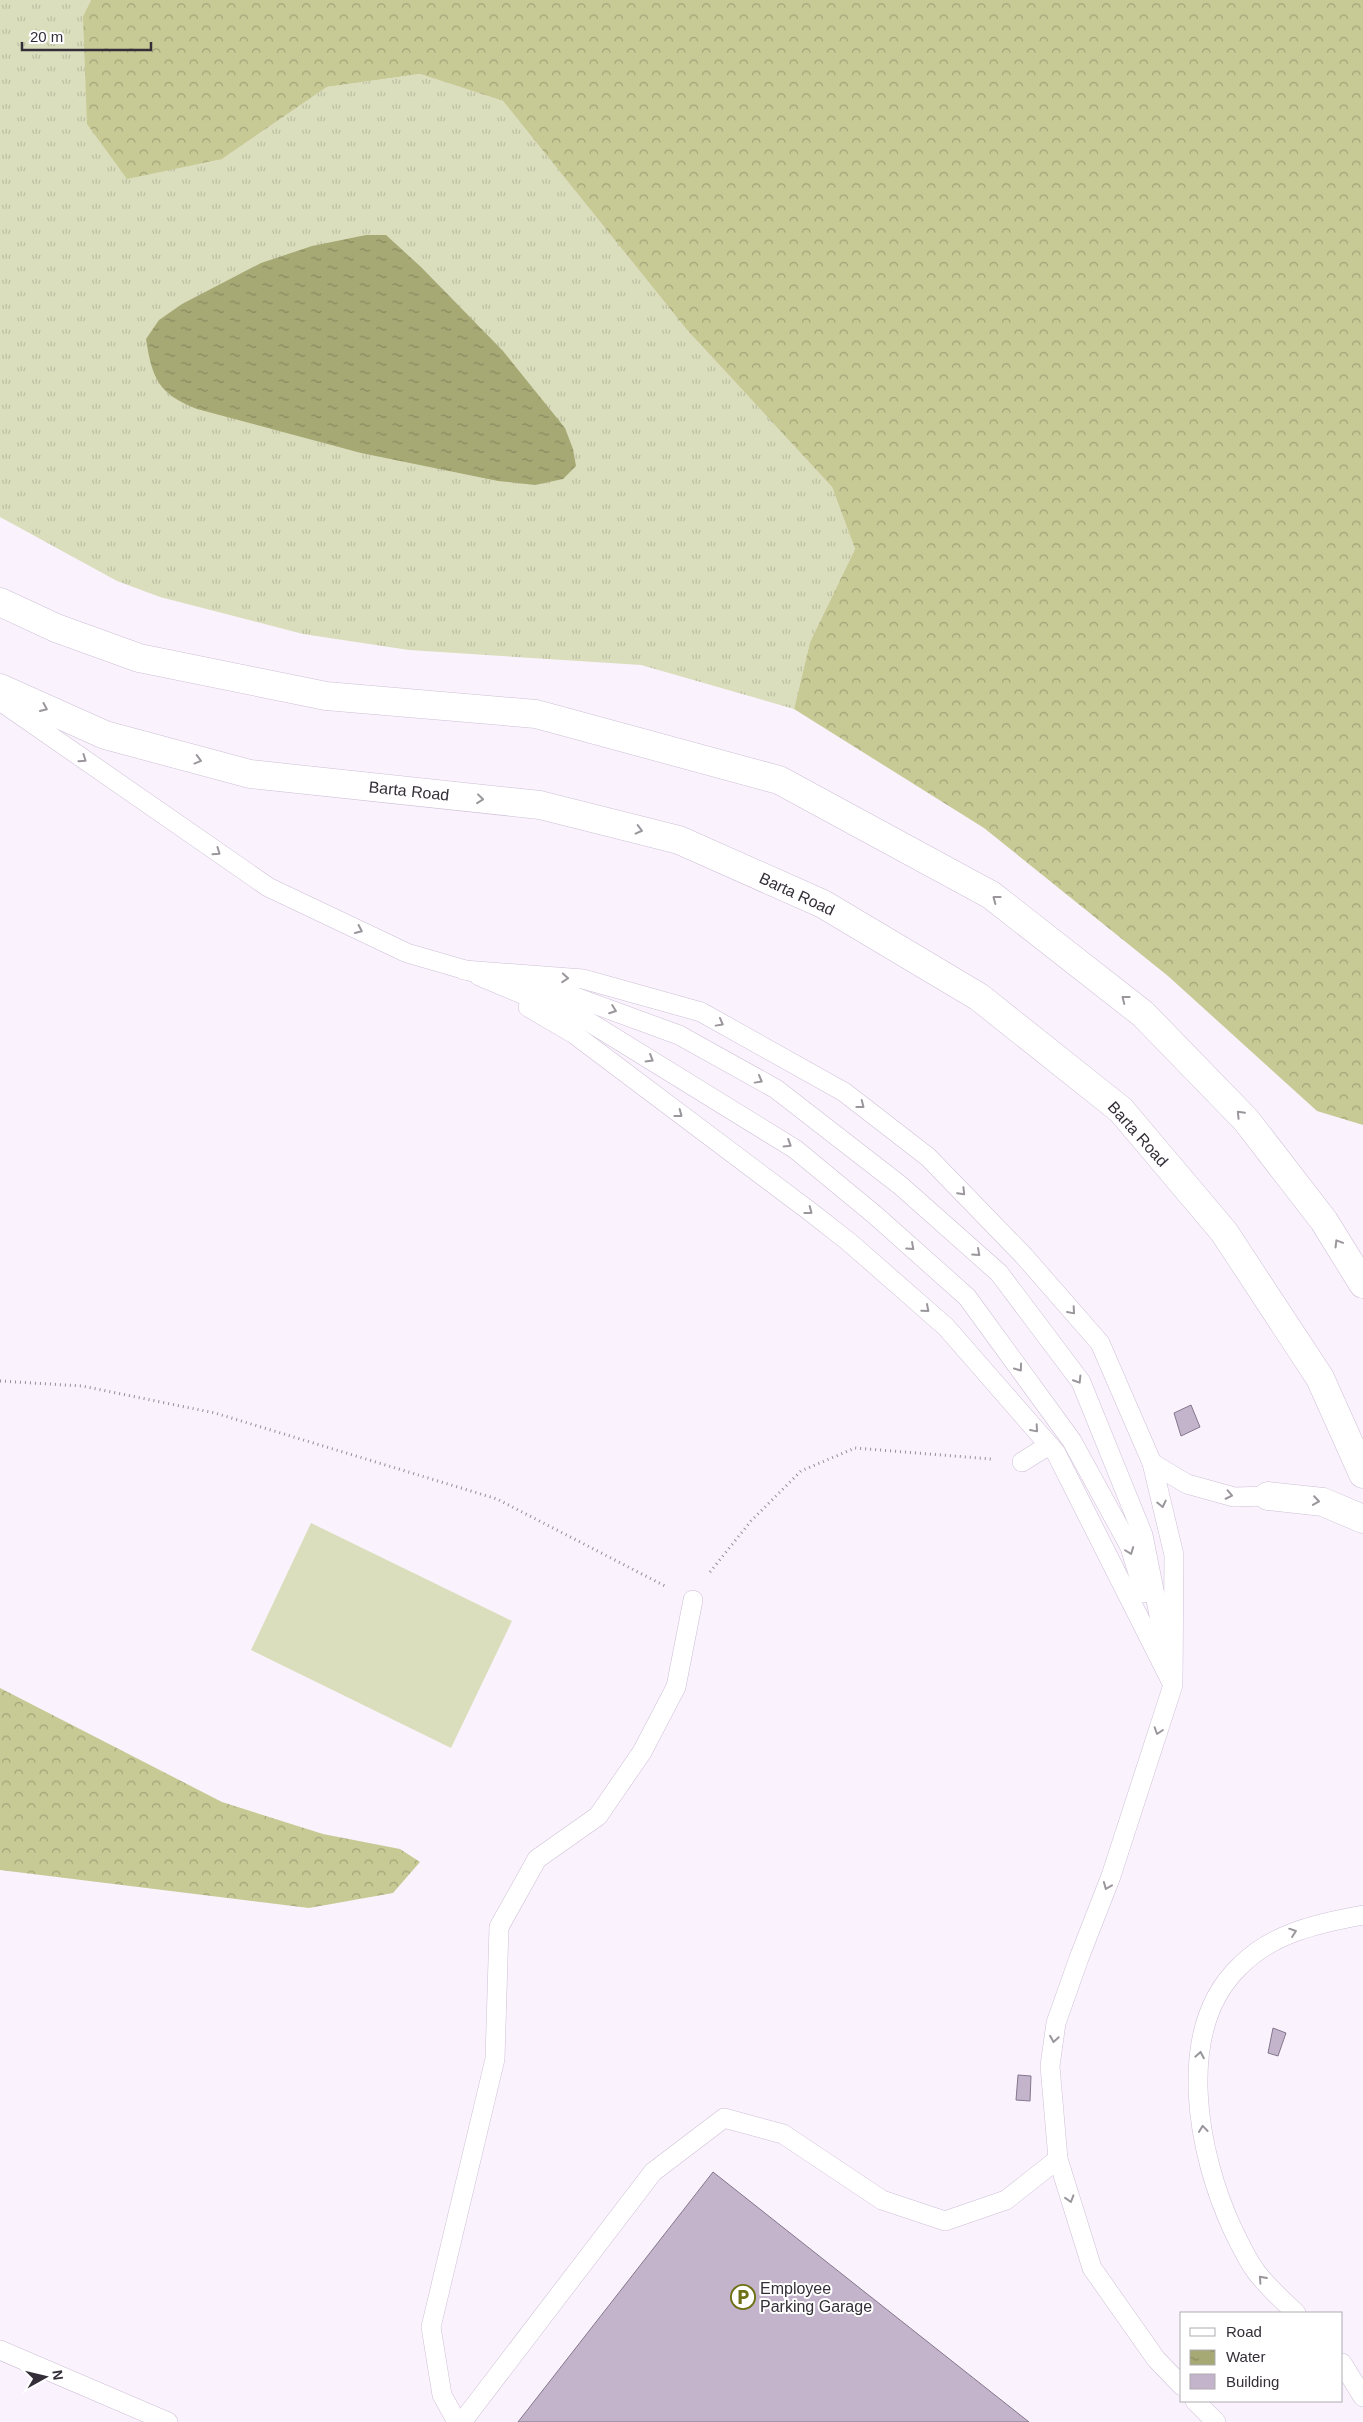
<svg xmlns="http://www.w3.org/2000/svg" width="1363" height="2422" font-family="Helvetica,sans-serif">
<defs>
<pattern id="grass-tufts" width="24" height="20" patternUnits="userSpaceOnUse" patternTransform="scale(1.25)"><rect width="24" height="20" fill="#dbdebc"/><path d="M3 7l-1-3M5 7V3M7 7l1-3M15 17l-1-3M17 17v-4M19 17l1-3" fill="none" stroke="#bdbfa2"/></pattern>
<pattern id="forest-crowns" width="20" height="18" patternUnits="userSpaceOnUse" patternTransform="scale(1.25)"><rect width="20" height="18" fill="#c7ca94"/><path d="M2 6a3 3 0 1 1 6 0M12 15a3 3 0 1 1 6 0" fill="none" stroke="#a2a47a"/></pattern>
<pattern id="water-ripples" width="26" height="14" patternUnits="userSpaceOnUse" patternTransform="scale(1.25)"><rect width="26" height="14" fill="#a6a974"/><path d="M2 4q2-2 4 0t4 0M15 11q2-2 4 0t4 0" fill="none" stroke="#888a60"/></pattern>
</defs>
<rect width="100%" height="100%" fill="#faf3fd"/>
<path fill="url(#grass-tufts)" d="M0 0H91L83 16 222 159 327 87 420 74 503 101 687 330 832 487 855 549 810 642 794 709 641 665 409 650 303 634 160 597 117 581 0 517Z"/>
<g fill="url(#forest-crowns)">
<path d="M91 0H1363V1125L1317 1111 1168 976 984 828 794 709 810 642 855 549 832 487 687 330 503 101 420 74 327 87 222 159 127 179 87 124 83 16Z"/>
<path d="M0 1688 222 1802 323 1834 400 1849 420 1862 393 1893 309 1908 0 1870Z"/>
</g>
<path fill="#dbdebc" d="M311 1523 512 1621 451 1748 251 1650Z"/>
<path fill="url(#water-ripples)" d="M366 235H386L421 267 503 351 565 428 573 449 576 466 563 479 535 485 498 481 361 453 197 409C158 394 152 378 146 339L159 320 182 304 261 263 312 246Z"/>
<g fill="#c3b4cc" stroke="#84768c">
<path d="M1191 1405 1200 1427 1181 1436 1174 1413Z"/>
<path d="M1273 2028 1286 2033 1278 2056 1268 2053Z"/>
<path d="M1018 2075 1031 2076 1030 2101 1016 2100Z"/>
<path d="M713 2172 1029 2422H518Z"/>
</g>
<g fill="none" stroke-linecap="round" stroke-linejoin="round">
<defs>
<g id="lane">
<path d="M0 701 268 887 407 953 476 973"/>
<path d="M464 970 583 979 701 1012 844 1092 928 1157 1024 1256 1100 1343 1152 1463 1174 1555 1173 1685 1111 1876 1079 1958 1056 2023 1050 2066 1058 2159 1092 2268 1156 2359 1182 2386"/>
<path d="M479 976 589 1022 795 1149 875 1215 967 1297 1072 1441 1130 1547 1144 1593"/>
<path d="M522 984 575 997 679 1035 776 1089 901 1186 999 1273 1081 1382 1143 1535 1165 1645"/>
<path d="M528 1007 574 1034 812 1213 849 1242 946 1327 1056 1453 1171 1681"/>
<path d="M1022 1462 1049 1445"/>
<path d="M1152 1463 1187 1484 1234 1497 1268 1496"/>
<path d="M1296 2313C1283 2301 1268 2287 1257 2273 1247 2260 1240 2244 1233 2230 1198 2155 1173 2030 1240 1966 1273 1933 1318 1923 1363 1915"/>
<path d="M0 2350 168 2422"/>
<path d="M1342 2363 1363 2397"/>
<path d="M1195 2401 1216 2422"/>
<path d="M457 2422 442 2395 431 2327 495 2059 499 1927 537 1859 598 1816 642 1752 676 1687 693 1600"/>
<path d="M462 2422 653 2172 724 2118 783 2134 882 2200 945 2221 1006 2200 1058 2159"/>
</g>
<path id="street" d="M1268 1496 1323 1502 1363 1519"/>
<g id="secondary">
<path d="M0 602 56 628 139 658 326 696 536 714 779 780 991 895 1143 1014 1246 1120 1324 1221 1363 1284"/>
<path d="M0 688 105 735 250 774 540 805 679 840 823 904 979 997 1121 1110 1224 1232 1320 1378 1363 1474"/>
</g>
</defs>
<use href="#lane" stroke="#cebfd7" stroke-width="20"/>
<use href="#street" stroke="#cebfd7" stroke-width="29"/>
<use href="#secondary" stroke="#cebfd7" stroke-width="29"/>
<g stroke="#968f99" stroke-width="3" stroke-dasharray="1 4" stroke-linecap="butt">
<path d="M0 1381 82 1386 215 1413 497 1499 665 1586"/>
<path d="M710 1572 751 1521 801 1471 855 1448 991 1459"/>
</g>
<use href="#lane" stroke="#fff" stroke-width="19"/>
<use href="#street" stroke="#fff" stroke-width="28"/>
<use href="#secondary" stroke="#fff" stroke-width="28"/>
</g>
<defs><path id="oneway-chevron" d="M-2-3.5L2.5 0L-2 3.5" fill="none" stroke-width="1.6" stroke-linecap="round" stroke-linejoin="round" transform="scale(1.25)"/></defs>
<g stroke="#9a969c">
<use href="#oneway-chevron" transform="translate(44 708) rotate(24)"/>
<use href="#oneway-chevron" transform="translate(83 759) rotate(35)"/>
<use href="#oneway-chevron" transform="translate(198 760) rotate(15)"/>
<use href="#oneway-chevron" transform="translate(480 799) rotate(6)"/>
<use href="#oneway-chevron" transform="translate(639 830) rotate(14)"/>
<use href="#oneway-chevron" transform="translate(217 852) rotate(35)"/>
<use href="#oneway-chevron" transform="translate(996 899) rotate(-143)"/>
<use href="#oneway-chevron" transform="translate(359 930) rotate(25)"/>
<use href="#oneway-chevron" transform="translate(565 978) rotate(4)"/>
<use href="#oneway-chevron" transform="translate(1125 999) rotate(-142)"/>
<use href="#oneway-chevron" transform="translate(613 1010) rotate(20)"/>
<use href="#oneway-chevron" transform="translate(720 1023) rotate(29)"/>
<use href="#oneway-chevron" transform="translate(650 1059) rotate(31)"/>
<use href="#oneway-chevron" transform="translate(759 1080) rotate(29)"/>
<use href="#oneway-chevron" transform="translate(861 1105) rotate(38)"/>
<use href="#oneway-chevron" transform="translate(679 1114) rotate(37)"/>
<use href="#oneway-chevron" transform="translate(1240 1114) rotate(-134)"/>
<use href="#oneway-chevron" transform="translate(788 1144) rotate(32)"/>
<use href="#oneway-chevron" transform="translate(962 1192) rotate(46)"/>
<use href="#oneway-chevron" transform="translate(809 1211) rotate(37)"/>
<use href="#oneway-chevron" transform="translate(1338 1243) rotate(-121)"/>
<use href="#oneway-chevron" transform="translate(911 1247) rotate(42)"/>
<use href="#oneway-chevron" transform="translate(977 1253) rotate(42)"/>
<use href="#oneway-chevron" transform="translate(926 1309) rotate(41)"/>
<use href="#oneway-chevron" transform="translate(1072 1311) rotate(49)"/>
<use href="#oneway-chevron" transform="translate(1019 1368) rotate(54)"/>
<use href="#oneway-chevron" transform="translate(1078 1380) rotate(58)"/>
<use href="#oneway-chevron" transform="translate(1035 1429) rotate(49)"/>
<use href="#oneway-chevron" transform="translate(1229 1495) rotate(12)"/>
<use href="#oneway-chevron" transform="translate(1316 1501) rotate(8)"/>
<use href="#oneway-chevron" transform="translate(1162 1504) rotate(77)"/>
<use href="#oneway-chevron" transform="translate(1130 1551) rotate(69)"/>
<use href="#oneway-chevron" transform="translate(1158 1731) rotate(108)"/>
<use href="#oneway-chevron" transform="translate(1107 1886) rotate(112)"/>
<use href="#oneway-chevron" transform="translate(1293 1932) rotate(-19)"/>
<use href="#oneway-chevron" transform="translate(1054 2039) rotate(99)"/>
<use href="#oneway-chevron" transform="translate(1200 2055) rotate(-80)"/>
<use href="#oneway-chevron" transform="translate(1203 2129) rotate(-96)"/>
<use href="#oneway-chevron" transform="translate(1070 2199) rotate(73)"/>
<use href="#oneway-chevron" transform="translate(1262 2279) rotate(-132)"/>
</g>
<defs>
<symbol id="parking-ring" viewBox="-11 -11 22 22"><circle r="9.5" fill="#fff" stroke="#6e7015" stroke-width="1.5"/><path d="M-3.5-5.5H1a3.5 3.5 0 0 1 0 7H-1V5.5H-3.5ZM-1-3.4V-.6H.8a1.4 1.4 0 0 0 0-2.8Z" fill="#6e7015"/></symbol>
</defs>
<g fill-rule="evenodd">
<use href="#parking-ring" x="729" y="2283" width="28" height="28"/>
</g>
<g text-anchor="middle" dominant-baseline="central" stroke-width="4" stroke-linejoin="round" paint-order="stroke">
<g font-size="16" fill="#342e38" stroke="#fff">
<text transform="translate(409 791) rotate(6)">Barta Road</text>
<text transform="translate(797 894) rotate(25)">Barta Road</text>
<text transform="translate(1138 1134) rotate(48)">Barta Road</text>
</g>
<g font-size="16" fill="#342e38" stroke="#fff" text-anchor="start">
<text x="760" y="2288">Employee<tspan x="760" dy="18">Parking Garage</tspan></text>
</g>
</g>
<rect x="1180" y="2312" width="162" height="90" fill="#ffffff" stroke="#aeabaf"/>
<rect x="1190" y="2328" width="25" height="8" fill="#ffffff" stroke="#aeabaf"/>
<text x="1226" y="2337" font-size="15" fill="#342e38">Road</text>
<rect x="1190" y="2350" width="25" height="15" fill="url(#water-ripples)" stroke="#aeabaf"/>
<text x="1226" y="2362" font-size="15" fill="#342e38">Water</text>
<rect x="1190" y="2374" width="25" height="15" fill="#c3b4cc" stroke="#aeabaf"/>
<text x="1226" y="2387" font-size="15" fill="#342e38">Building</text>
<g transform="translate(45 2377) rotate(82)" stroke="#ffffff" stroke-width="4" paint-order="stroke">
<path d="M0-4L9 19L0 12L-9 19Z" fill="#342e38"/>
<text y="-8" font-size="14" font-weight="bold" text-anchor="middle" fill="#342e38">N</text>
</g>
<path d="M22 42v8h129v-8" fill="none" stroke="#342e38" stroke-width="2.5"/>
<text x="30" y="42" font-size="15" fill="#342e38" stroke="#ffffff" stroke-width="4" paint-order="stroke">20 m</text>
</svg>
